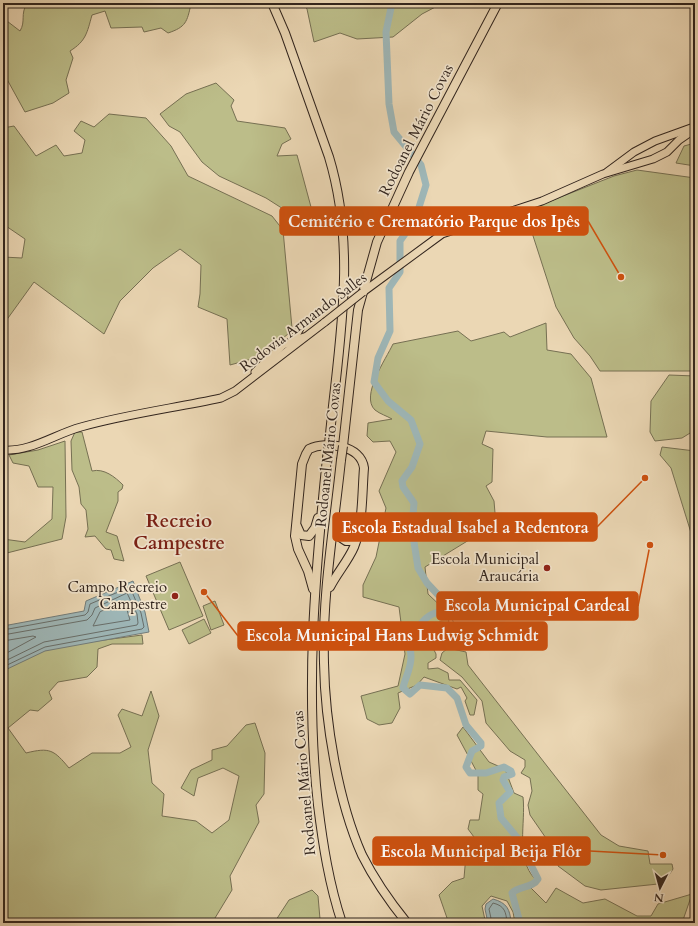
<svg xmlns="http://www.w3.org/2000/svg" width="698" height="926" font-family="Cardo,serif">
<rect width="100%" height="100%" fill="#ebd7b4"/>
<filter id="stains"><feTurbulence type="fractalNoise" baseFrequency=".005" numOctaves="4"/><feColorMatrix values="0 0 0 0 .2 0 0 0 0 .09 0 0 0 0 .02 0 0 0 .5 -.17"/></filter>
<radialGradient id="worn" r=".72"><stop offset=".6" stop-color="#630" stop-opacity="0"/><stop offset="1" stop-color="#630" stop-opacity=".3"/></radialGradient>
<g fill="#bcbd89" stroke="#767053">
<path d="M27 3H198L191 4C187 22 186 27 168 33L161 28 144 32 142 27 111 28 105 11 92 15C87 33 86 41 70 51L73 58 66 80 69 93 53 103 25 112 3 72V18L20 31C26 21 20 15 27 3Z"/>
<path d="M303 3H443L422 14 393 37 357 39 340 33 314 42 307 9Z"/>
<path d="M216 83 234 100 231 106 237 121 285 128 291 139 282 144 277 156 297 155 311 207 302 221 266 198 219 176 202 162 180 132 169 126 160 114 186 94Z"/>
<path d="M109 114 146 118 171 146 188 176 272 216 283 230 292 328 288 334 259 357 230 365 227 319 198 307 200 294 201 265 180 249 153 268 120 301 104 334 34 282 3 325V257L22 258 25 239 3 224V167L6 164 5 156 3 154V128L14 126 36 156 56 145 64 156 82 153 85 140 74 131 81 121 94 127Z"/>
<path d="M695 143V166L676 163 684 146Z"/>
<path d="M637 170 695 178V340L693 342 695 371H600L590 356 574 338 556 307 525 211 614 176Z"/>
<path d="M546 323 547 350 571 354 591 378 607 437H547L486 431 482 444 493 449 492 482 486 486 494 501 495 513 500 521 425 567 428 594 448 613 449 623 440 622 432 626 428 638 436 654V658L428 663V669L438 668 448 673 449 680H460L477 700 474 715H470L465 701 467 698 461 687 457 689 424 677 417 685 398 693 400 708 392 723 379 725 367 719 361 696 398 686 405 654 399 607 363 597V585L376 557 386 508 379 491 396 452 390 441 373 442 367 436 368 423 392 419C387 416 380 414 375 410 360 396 386 359 393 344L458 331 471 341 504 332 510 337Z"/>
<path d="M669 375 695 376V430L682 438 655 441 650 432 651 401Z"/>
<path d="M75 432H82L92 471C104 468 115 477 123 485L122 489 118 492V501L106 532 117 536 124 561 114 559 111 550 106 549 95 536 85 537 88 529 86 510 81 504 79 487 72 470 71 441Z"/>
<path d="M65 441 66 517 62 539 3 554V539L25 542 52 519 53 487H38L29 466 13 463 9 455 38 450Z"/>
<path d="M662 447 695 451V533L692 536 671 468 660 455Z"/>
<path d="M180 562 203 616 169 630 146 576Z"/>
<path d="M215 601 224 625 211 630 203 606Z"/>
<path d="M204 619 211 633 189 644 182 630Z"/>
<path d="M142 635 143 644H112L98 649 97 667 87 677 58 682 49 692 52 699 38 711 30 710 8 728 26 753C50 747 54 750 69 768L92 753H120L131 747 118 715 122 709 142 716 151 691 159 716 148 750 152 783 164 794 162 816 196 821 212 833 229 820 239 776 223 768 198 778 194 796 181 788 191 770 212 760V750L227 746 246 725 255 723 265 753 264 794 256 805 259 822 230 876 232 890 215 918 216 923H3V669L10 662 73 641 89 642Z"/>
<path d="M448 648 466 652 468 665 601 835 619 846 648 851 650 864H672L673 869 667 878 658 884 601 890 585 886 558 866 559 857 530 815 528 805 532 791 530 778 521 773 525 767V760L510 751 486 723 482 701 462 677 440 660 442 653Z"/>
<path d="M463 727 489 762 505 769 514 793 523 797C526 823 515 858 535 879L531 888 546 903 556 888 583 903 605 899 637 916H651L658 904 692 894 682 923H515L513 912 507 901 491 896 482 906 485 920 482 923H452L447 918 439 895 452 882 464 878 466 855 474 837 468 829 470 820H479L483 794 478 790V774L457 735Z"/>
<path d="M312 890 318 896 320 919 323 923H274L289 900Z"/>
</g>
<g fill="#9eb7b8" stroke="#727c7a">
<path d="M133 581 145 612 149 632 45 651 3 671V626L84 611 86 601Z"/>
<path d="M493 899C507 903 510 909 511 923H488L485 909 486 904Z"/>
</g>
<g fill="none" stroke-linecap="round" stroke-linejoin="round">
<g stroke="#686e6a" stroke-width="1">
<path d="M123 602 125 603 130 620 93 626 100 612Z"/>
<path d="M3 630 85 615 88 612 90 604 130 587 141 613 144 627 142 629 45 647 3 667"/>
<path d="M3 635 87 620 92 615 95 608 127 593 137 614 138 623 137 625 44 642 3 662"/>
<path d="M3 641 33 636 36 637 3 655"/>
<path d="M492 923 489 909 493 903C505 906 506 912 507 923"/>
</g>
<path stroke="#727c7a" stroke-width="1" d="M449 610 458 635 467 647"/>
<path stroke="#9eb7b8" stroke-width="7" d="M392 3 386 32 389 104 394 132 421 165 426 185 415 220 400 241V272L389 288 390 331 378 358 374 382 388 401 411 420 420 444 412 467 402 481 403 487 414 503 412 529 418 568 427 583 442 599 449 610C435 612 428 614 420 625L408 629C406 638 411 647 411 657 411 669 405 678 403 688L410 694 420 685 447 688 457 698 466 725 481 743V746L472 751 466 767 470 773H486L504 767 511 771 512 774 504 777 503 780 510 792 499 803 501 818 524 846 530 863 538 879C533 888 519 886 512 893L520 923"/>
<defs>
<g id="major">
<path d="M607 172 634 152 655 141 691 128"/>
<path d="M363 292 442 234 542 201 603 174 653 159 667 152 679 140 695 129"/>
<path d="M293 342 301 326"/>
<path d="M255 372 283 345 304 337"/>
<path d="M3 450C31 452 55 434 81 427 127 414 175 408 221 398L235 391 325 322"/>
</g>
<g id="highway">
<path d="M272 3 285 33 329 157C358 253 338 347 329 444"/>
<path d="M343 446 358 310 377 242 409 172 498 3"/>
<path d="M327 458C315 574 305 689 318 805 323 845 329 884 342 923"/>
<path d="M341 460C334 527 322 595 324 663 325 722 338 801 362 855 374 879 390 902 407 923"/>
<path d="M338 525 340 537 346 541H350L357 533"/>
<path d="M297 526 301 535 309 536 315 528 318 518"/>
<path d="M313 589 308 571 298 549 295 536 302 464 306 454 309 449C327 441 361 445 364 468 362 492 363 525 354 547 348 561 337 573 330 587"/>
</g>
</defs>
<use href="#major" stroke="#31241d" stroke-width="9"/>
<use href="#highway" stroke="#31241d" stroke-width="10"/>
<use href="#major" stroke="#ebd7b4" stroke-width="7"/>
<use href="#highway" stroke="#ebd7b4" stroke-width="8"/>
<defs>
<path id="major-bridge" d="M325 322 363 292"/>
<g id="highway-bridge">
<path d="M327 458 329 444"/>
<path d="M341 460 343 446"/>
</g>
</defs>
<use href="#major-bridge" stroke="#31241d" stroke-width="9" stroke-linecap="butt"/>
<use href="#highway-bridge" stroke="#31241d" stroke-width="10" stroke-linecap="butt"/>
<use href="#major-bridge" stroke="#ebd7b4" stroke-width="7"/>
<use href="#highway-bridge" stroke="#ebd7b4" stroke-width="8"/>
</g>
<g fill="#8f2418" stroke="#f2e5ce" stroke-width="1.5">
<circle cx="547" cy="568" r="4"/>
<circle cx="175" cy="596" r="4"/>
</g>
<g text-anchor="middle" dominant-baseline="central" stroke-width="3.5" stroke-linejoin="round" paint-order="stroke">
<g font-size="15" fill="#31241d" stroke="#f2e5ce">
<text transform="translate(416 130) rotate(-63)">Rodoanel Mário Covas</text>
<text transform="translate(303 322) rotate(-37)">Rodovia Armando Salles</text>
<text transform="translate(328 455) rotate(-84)">Rodoanel Mário Covas</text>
<text transform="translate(304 783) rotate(-95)">Rodoanel Mário Covas</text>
</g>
<g font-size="15" fill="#31241d" stroke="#f2e5ce" text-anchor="end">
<text x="539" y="559">Escola Municipal<tspan x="539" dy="17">Araucária</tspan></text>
<text x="167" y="587">Campo Recreio<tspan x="167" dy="17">Campestre</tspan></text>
</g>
<g font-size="19" font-weight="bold" fill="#7a1f14" stroke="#f2e5ce">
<text x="179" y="521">Recreio<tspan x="179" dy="22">Campestre</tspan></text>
</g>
</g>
<path fill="none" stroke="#cd510f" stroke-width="1.5" d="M621 277L588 221M645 478L597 527M650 545L638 606M204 592L238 636M663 855L590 851"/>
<g fill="#cd510f" stroke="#f2e5ce" stroke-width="1.5">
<circle cx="621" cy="277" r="4"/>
<circle cx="645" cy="478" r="4"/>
<circle cx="650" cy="545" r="4"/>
<circle cx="204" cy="592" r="4"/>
<circle cx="663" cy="855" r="4"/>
</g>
<g fill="#cd510f" stroke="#cd510f" stroke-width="1.5">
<rect x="280" y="207" width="308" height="28" rx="4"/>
<rect x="333" y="513" width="264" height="28" rx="4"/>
<rect x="437" y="592" width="201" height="28" rx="4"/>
<rect x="238" y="622" width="309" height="28" rx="4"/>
<rect x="373" y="837" width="217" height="28" rx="4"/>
</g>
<g font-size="16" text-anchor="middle" font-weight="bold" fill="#fff">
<text x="434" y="227">Cemitério e Crematório Parque dos Ipês</text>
<text x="465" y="533">Escola Estadual Isabel a Redentora</text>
<text x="537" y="611">Escola Municipal Cardeal</text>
<text x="392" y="641">Escola Municipal Hans Ludwig Schmidt</text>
<text x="481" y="857">Escola Municipal Beija Flôr</text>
</g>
<rect width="698" height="926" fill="none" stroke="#ebd7b4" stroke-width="16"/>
<rect x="4" y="4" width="690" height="918" fill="none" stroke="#31241d" stroke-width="2"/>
<rect x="8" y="8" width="682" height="910" fill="none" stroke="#31241d"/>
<g transform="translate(660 888) rotate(186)" stroke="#f2e5ce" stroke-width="3" paint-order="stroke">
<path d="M0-3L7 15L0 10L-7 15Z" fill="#31241d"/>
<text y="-6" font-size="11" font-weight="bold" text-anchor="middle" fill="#31241d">N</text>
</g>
<rect width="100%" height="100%" filter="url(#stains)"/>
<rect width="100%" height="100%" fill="url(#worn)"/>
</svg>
